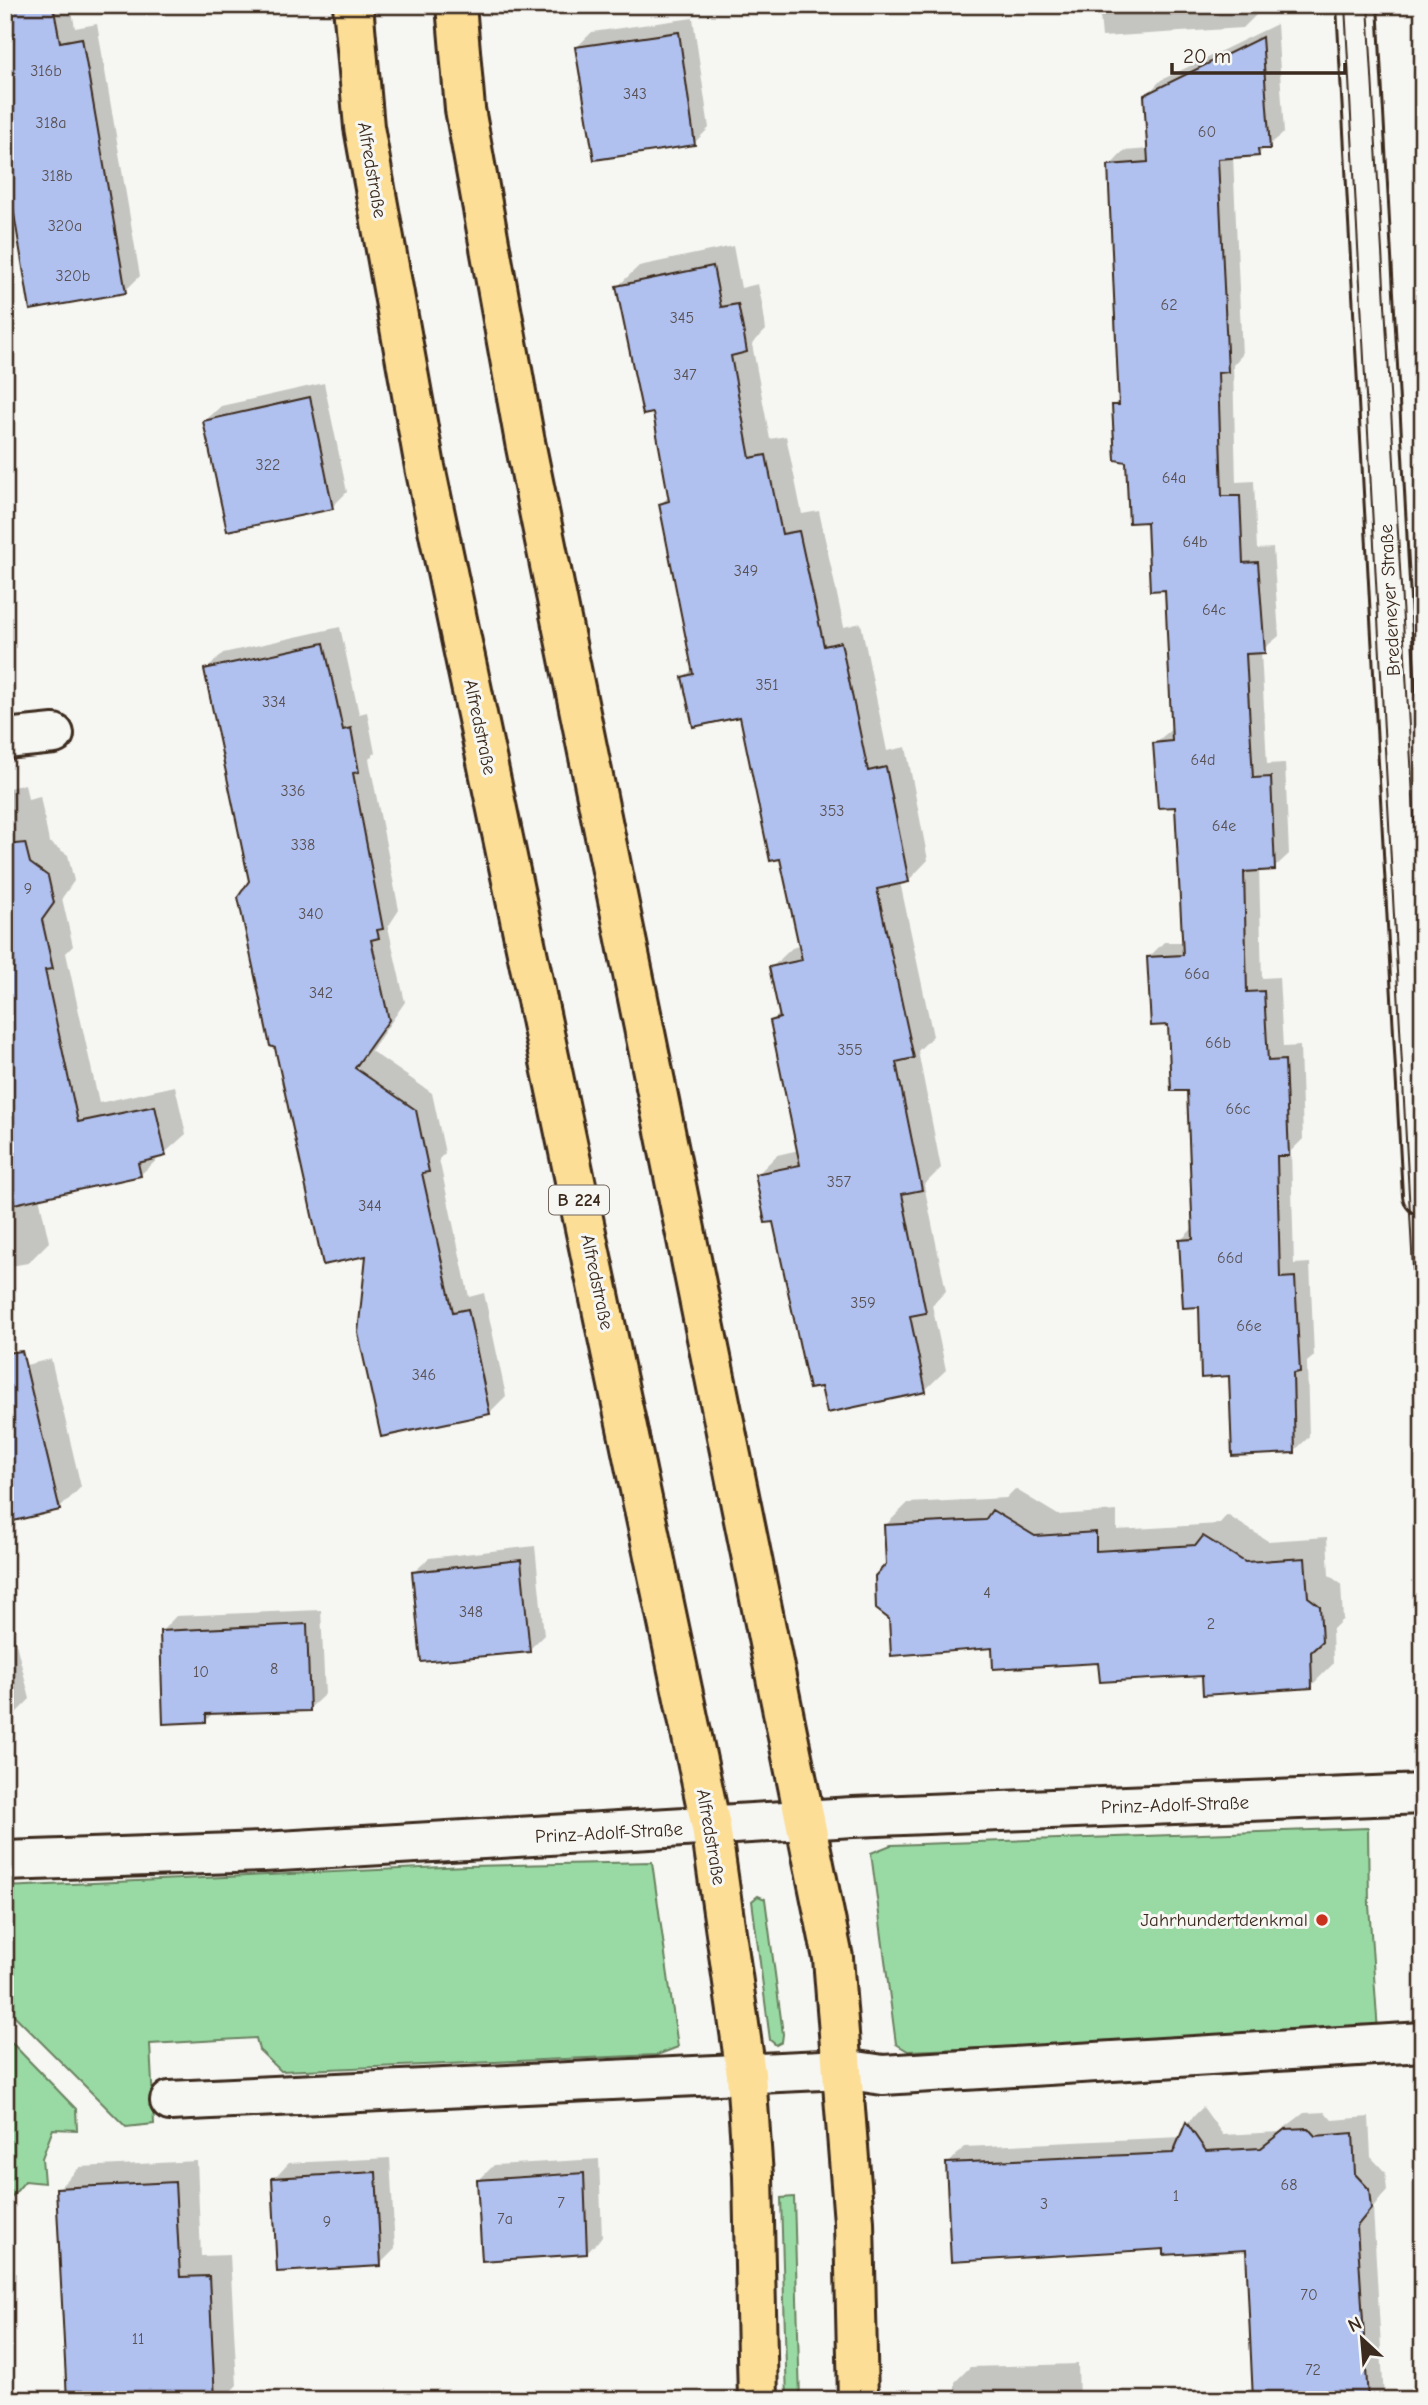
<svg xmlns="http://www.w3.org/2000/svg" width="1428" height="2405" font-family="'Comic Neue',sans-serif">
<rect width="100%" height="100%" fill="#f6f6f2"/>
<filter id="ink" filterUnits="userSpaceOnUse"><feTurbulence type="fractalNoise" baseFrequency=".0143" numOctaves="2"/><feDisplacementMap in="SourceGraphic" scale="14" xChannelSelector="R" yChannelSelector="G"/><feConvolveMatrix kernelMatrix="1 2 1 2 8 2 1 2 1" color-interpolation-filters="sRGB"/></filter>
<g filter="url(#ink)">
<g fill="#99daa4" stroke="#6a8261" stroke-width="2">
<path d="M1368 1828 1369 1905 1378 2032 908 2051 896 2044 871 1853 891 1845Z"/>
<path d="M652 1862 678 2047 657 2055 281 2071 259 2050 256 2038 150 2044 154 2124 126 2127 5 2006V1887L466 1866Z"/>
<path d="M758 1896 765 1899 783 2034 782 2042 776 2045 770 2040 752 1901Z"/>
<path d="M5 2036 76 2109 77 2130 53 2129 42 2158 44 2183 25 2181 5 2205Z"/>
<path d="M794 2197 800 2400H787L781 2198Z"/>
</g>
<g fill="#0003">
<path d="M5 5H71L75 28 97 24 140 276 125 291Z"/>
<path d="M1086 5H1260V11L1243 28 1102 37 1099 5Z"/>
<path d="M693 18 709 128 694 143 577 47 592 32Z"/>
<path d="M1277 24 1284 133 1258 154 1233 156 1242 355 1233 365 1236 482 1254 481 1257 549 1273 548 1279 636 1261 651 1267 764 1285 763 1289 854 1274 868 1259 869 1262 978 1279 977 1283 1047 1300 1046 1303 1139 1291 1151 1294 1264 1310 1263 1314 1356 1307 1362 1309 1437 1294 1451 1231 1374 1201 1305 1181 1240 1194 1227 1189 1089 1149 957 1164 942H1184L1176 805 1155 743 1173 728 1166 588 1114 406 1120 399 1110 166 1124 151 1149 149 1146 96 1161 80Z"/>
<path d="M733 246 741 288 758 284 763 308 766 330 752 344 770 439 786 436 802 514 819 511 844 627 861 623 887 751 906 747 928 860 908 881 900 882 933 1036 918 1051 941 1168 924 1185 946 1291 932 1305 946 1370 925 1390 774 1220 757 1175 777 1155 799 1150 772 1021 781 1012 771 968 792 948 801 945 782 857 742 715 684 677 694 668 661 504 669 496 654 411 618 286 639 266Z"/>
<path d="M324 383 347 492 332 507 205 421 221 406Z"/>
<path d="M340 627 359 714 367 712 375 753 369 759 399 910 388 927 405 1002 371 1051 432 1093 445 1153 439 1159 469 1297 484 1293 506 1396 489 1413 368 1253 251 882 206 670 223 653Z"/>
<path d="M25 784 28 799 40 796 49 842 68 855 74 881 62 898 73 946 66 953 99 1103 175 1086 186 1134 140 1175 39 1197 49 1242 28 1263 5 1267V789Z"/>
<path d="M51 1359 81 1487 59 1509 5 1370Z"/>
<path d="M1015 1489 1058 1515 1117 1511V1530L1219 1524 1227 1515 1268 1541 1327 1537 1329 1575 1341 1584 1343 1619 1332 1630 1333 1664 1311 1686 994 1646 888 1564 886 1525 908 1503 1006 1498Z"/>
<path d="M535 1546 544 1635 529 1650 413 1573 429 1558Z"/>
<path d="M5 1600 30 1699 14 1715 5 1717Z"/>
<path d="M321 1610 325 1694 309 1709 214 1712 206 1720 161 1632 176 1616Z"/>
<path d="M1203 2107 1223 2135 1279 2132 1304 2113 1325 2112 1332 2120 1369 2117 1371 2157 1385 2172 1387 2190 1373 2208 1384 2400H1253L1248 2248H1166L948 2164 964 2147 1181 2137 1187 2123Z"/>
<path d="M390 2158 395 2249 380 2264 274 2179 289 2163Z"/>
<path d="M599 2159 602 2237 587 2253 479 2180 494 2165Z"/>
<path d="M197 2161 201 2256 230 2255 237 2385 222 2400H68L58 2189 80 2167Z"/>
<path d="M1078 2364 1079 2400H955V2382L970 2367Z"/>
</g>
<g fill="#b0c1f0" stroke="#3b2a1e" stroke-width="2">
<path d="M5 5H53L60 42 82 38 126 293 30 310 5 160Z"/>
<path d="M679 32 695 145 594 160 575 47Z"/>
<path d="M1262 37 1270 149H1258L1259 156 1218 159 1228 372 1218 373 1222 496H1240L1243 563 1258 562 1265 653 1246 654 1253 778 1271 777 1275 870 1244 872 1247 992 1264 991 1268 1061 1285 1060 1289 1156H1277L1280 1278 1295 1277 1300 1372 1293 1373 1295 1453 1232 1456 1229 1376 1201 1378 1199 1307 1183 1308 1179 1240 1193 1239 1187 1091H1171L1168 1025 1151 1026 1147 957 1183 955 1175 807 1158 808 1153 743 1172 741 1165 590 1150 591 1147 522 1129 523 1126 462 1115 460 1112 405H1119L1108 165 1148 162 1144 95Z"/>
<path d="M713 266 721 307 738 304 743 329 747 352 731 356 750 458 766 455 782 534 799 531 824 646 841 642 868 771 886 767 909 882 877 889 914 1058 896 1062 922 1190 902 1194 926 1313 910 1316 926 1392 827 1413 821 1387 809 1389 773 1222 765 1223 755 1174 800 1165 770 1021 780 1018 769 967 802 960 780 859 770 861 740 717 693 727 682 677 693 674 659 504 669 501 653 413 643 415 616 286Z"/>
<path d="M310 397 333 509 227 531 203 421Z"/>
<path d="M324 643 343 730 351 728 359 772 353 773 383 929 377 930 379 938 371 940 389 1020 355 1068 416 1110 429 1172 422 1173 453 1312 468 1309 490 1414 381 1437 358 1333 366 1256 323 1265 275 1048 270 1046 238 897 249 881 204 669Z"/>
<path d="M25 843 30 863 48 876 54 903 42 920 53 969 45 970 78 1122 155 1106 166 1156 138 1163 141 1176 5 1206V845Z"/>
<path d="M22 1351 60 1510 5 1523V1353Z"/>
<path d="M992 1510 1035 1536 1096 1532V1551L1196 1545 1203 1536 1245 1562 1305 1558 1308 1597 1320 1606 1322 1642 1311 1652 1312 1688 1203 1695 1202 1676 1100 1682 1098 1663 993 1669 992 1648 891 1656 889 1619 876 1609 875 1576 886 1564 884 1525 985 1520Z"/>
<path d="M521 1560 530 1652 421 1662 412 1572Z"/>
<path d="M307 1624 310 1711 206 1714V1722L163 1724 160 1631Z"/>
<path d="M1186 2122 1206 2151 1261 2148 1285 2129 1308 2128 1315 2136 1353 2133 1355 2174 1369 2189 1371 2209 1357 2226 1368 2400H1253L1246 2250 1164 2255V2249L951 2262 946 2163 1173 2153Z"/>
<path d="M376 2172 381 2266 277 2272 272 2178Z"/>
<path d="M584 2173 587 2254 482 2261 477 2180Z"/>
<path d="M175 2182 180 2277 209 2276 215 2400H67L56 2188Z"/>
</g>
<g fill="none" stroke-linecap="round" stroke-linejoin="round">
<defs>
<g id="minor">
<path d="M1357 5 1423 1195"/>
<path d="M5 739 54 734"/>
<path d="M5 1861 263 1852 853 1817 1423 1794"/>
<path d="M170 2101 843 2069 883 2075 1423 2042"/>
</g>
<g id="major">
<path d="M353 5 364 127 425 467 711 1827 746 2074 753 2176 758 2400"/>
<path d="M456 5 465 109 525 442 833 1958 854 2222 858 2400"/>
</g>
</defs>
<use href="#minor" stroke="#3b2a1e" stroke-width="44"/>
<use href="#major" stroke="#3b2a1e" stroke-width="44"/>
<use href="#minor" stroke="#f6f6f2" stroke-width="38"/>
<use href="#major" stroke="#fcde96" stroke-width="38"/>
<g stroke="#3b2a1e" stroke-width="2">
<path d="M1345 5 1423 1455"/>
<path d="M1368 5 1423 973"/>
</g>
</g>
</g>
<circle fill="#c8321e" stroke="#f6f6f2" stroke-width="2.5" cx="1322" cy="1920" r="7"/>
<g text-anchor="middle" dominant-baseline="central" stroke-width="6" stroke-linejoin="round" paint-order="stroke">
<g font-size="16" fill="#585052">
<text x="46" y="71">316b</text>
<text x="635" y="94">343</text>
<text x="51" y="123">318a</text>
<text x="1207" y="132">60</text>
<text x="57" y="176">318b</text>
<text x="65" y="226">320a</text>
<text x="73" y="276">320b</text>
<text x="1169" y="305">62</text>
<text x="682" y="318">345</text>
<text x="685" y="375">347</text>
<text x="268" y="465">322</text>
<text x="1174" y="478">64a</text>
<text x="1195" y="542">64b</text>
<text x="746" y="571">349</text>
<text x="1214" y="610">64c</text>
<text x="767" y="685">351</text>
<text x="274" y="702">334</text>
<text x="1203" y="760">64d</text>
<text x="293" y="791">336</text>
<text x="832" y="811">353</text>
<text x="1224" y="826">64e</text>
<text x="303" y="845">338</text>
<text x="28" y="889">9</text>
<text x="311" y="914">340</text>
<text x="1197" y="974">66a</text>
<text x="321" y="993">342</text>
<text x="1218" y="1043">66b</text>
<text x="850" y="1050">355</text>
<text x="1238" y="1109">66c</text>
<text x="839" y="1182">357</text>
<text x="370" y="1206">344</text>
<text x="1230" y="1258">66d</text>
<text x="863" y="1303">359</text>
<text x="1249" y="1326">66e</text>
<text x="424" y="1375">346</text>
<text x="987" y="1593">4</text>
<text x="471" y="1612">348</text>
<text x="1211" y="1624">2</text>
<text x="274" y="1669">8</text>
<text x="201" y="1672">10</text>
<text x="1289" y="2185">68</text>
<text x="1176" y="2196">1</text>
<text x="561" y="2203">7</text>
<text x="1044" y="2204">3</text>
<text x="505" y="2219">7a</text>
<text x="327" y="2222">9</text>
<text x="1309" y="2295">70</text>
<text x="138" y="2339">11</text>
<text x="1313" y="2370">72</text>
</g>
<rect fill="#f6f6f2" stroke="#73675e" stroke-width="2" x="549" y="1185.5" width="60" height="29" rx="5"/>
<g font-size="18" font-weight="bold" fill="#3b2a1e">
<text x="579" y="1200">B 224</text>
</g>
<g font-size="19" fill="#3b2a1e" stroke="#f6f6f2">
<text transform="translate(372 170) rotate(80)">Alfredstraße</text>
<text transform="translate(1390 600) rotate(-93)">Bredeneyer Straße</text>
<text transform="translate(480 727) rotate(78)">Alfredstraße</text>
<text transform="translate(597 1282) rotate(78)">Alfredstraße</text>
<text transform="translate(1175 1805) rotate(-2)">Prinz-Adolf-Straße</text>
<text transform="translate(609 1833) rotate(-3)">Prinz-Adolf-Straße</text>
<text transform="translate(711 1837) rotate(80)">Alfredstraße</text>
</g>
<g font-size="19" fill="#3b2a1e" stroke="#f6f6f2" text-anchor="end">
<text x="1308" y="1920">Jahrhundertdenkmal</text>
</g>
</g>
<rect width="1428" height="2405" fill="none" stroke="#f6f6f2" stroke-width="28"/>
<rect x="14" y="14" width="1400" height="2377" fill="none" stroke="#3b2a1e" stroke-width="2.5" filter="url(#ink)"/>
<g transform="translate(1362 2339) rotate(334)" stroke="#f6f6f2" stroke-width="5" paint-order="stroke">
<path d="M0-5L12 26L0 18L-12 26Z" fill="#3b2a1e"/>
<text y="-10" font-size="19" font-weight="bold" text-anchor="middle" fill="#3b2a1e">N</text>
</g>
<path d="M1172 63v10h173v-10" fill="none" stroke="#3b2a1e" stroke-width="3.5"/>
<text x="1183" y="63" font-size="21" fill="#3b2a1e" stroke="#f6f6f2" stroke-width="5" paint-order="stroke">20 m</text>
</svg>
